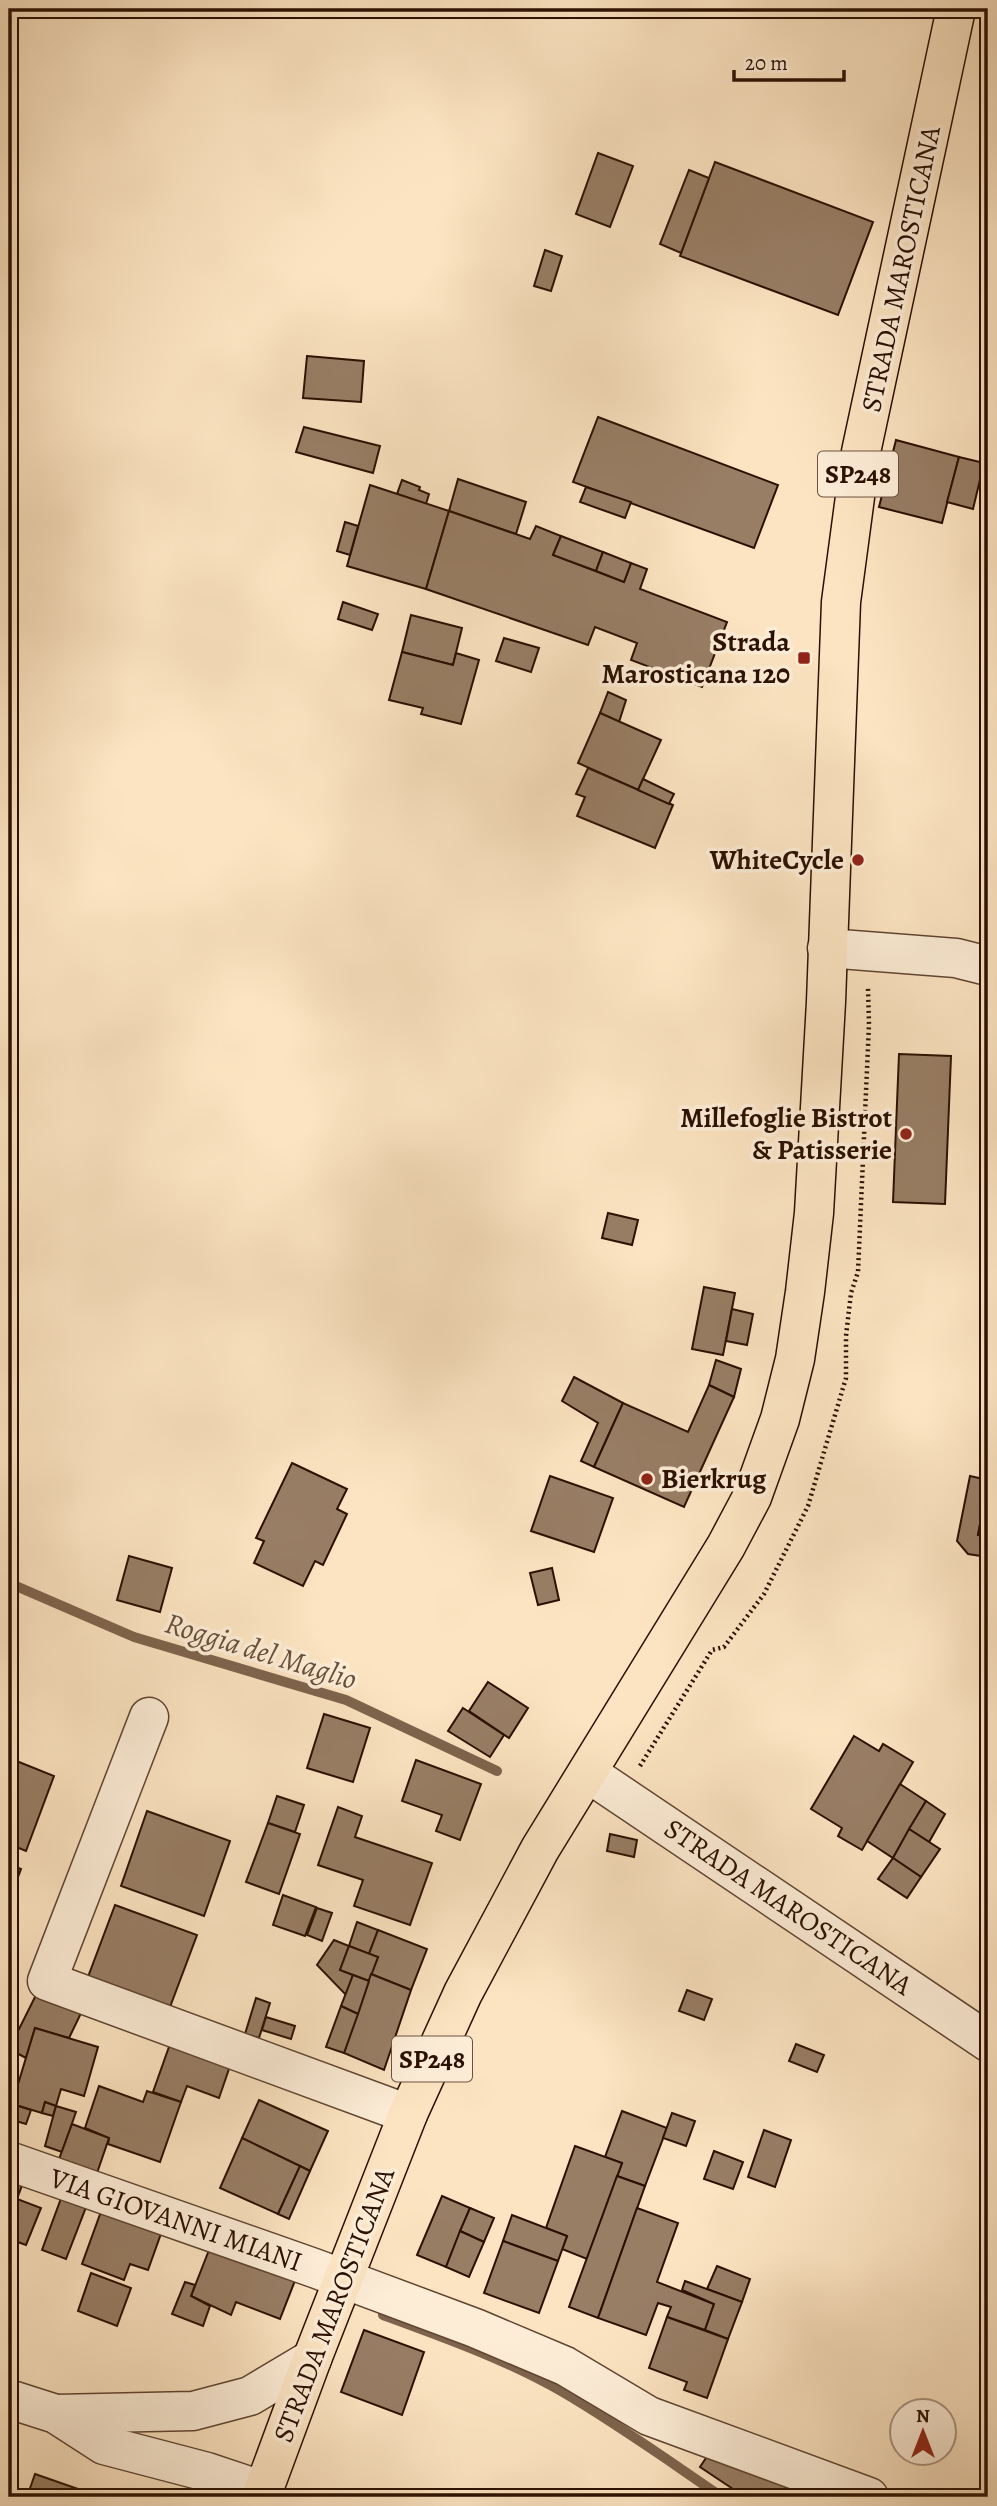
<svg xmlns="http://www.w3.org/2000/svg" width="997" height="2506" font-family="Alegreya,serif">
<rect width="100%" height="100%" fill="#fce4c2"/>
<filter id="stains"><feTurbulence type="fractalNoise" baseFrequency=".00286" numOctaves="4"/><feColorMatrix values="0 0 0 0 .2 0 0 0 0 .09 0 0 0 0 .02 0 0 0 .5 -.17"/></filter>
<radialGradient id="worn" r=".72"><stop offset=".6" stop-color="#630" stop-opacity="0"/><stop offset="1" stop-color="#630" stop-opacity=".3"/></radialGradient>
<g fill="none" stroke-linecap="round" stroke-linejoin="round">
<g stroke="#7e644d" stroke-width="10">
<path d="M9 1583 134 1637 346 1700 497 1771"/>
<path d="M383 2315C443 2337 505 2359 561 2391 616 2423 669 2461 722 2497"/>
</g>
</g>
<g fill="#987e65" stroke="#2b1001" stroke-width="2">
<path d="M598 153 633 166 610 227 576 214Z"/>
<path d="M715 162 873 222 838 315 680 256Z"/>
<path d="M689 170 709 178 681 253 660 244Z"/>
<path d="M545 250 562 256 551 291 534 286Z"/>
<path d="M307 356 364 361 361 402 303 398Z"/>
<path d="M598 417 778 485 754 548 573 482Z"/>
<path d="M304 427 380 446 373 473 296 452Z"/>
<path d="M896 440 959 457 942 523 879 507Z"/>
<path d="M959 457 984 463 973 509 947 502Z"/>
<path d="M458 479 526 502 516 534 449 511Z"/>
<path d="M402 480 420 487 419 490 429 494 426 504 397 494Z"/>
<path d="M370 485 449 511 426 589 347 566Z"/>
<path d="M586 487 631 502 625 518 580 502Z"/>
<path d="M449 511 530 539 536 526 561 536 553 555 624 582 631 563 647 569 640 589 727 622 702 687 631 660 637 643 595 627 588 645 426 589Z"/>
<path d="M345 522 358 526 350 555 337 551Z"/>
<path d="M561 536 603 552 596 571 553 555Z"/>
<path d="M603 552 631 563 624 582 596 571Z"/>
<path d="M343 602 378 614 372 630 338 619Z"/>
<path d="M411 615 462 628 453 665 402 652Z"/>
<path d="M504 638 539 648 531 672 496 661Z"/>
<path d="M402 652 453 665 456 653 479 660 461 724 421 714 423 708 389 700Z"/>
<path d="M608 692 626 700 619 722 600 713Z"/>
<path d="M600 713 661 740 638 790 578 763Z"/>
<path d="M588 768 673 805 655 848 577 816 585 797 576 794Z"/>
<path d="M643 779 674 794 669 804 638 790Z"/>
<path d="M899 1054 951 1056 945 1204 893 1202Z"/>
<path d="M608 1213 638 1220 632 1245 602 1238Z"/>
<path d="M704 1287 735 1293 723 1355 692 1349Z"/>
<path d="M732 1309 753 1314 747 1345 726 1341Z"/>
<path d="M716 1360 741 1369 734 1397 709 1385Z"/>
<path d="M574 1377 623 1403 594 1467 581 1461 598 1423 562 1401Z"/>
<path d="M709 1385 734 1397 684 1507 594 1467 623 1403 688 1432Z"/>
<path d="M988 1389V1421L983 1420Z"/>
<path d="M292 1463 347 1489 337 1509 347 1514 323 1565 315 1561 303 1586 254 1563 264 1541 256 1538Z"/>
<path d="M550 1476 613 1498 594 1552 531 1531Z"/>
<path d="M970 1476 988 1480 978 1535 988 1537V1557L968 1554 957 1541Z"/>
<path d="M988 1483V1537L978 1535Z"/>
<path d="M129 1556 172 1568 160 1612 117 1600Z"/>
<path d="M552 1568 559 1600 538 1605 530 1573Z"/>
<path d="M488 1682 528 1708 509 1738 469 1711Z"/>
<path d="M463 1708 504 1735 490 1757 448 1731Z"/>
<path d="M324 1714 370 1728 353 1782 307 1768Z"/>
<path d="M854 1736 879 1751 883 1744 913 1762 862 1850 838 1836 842 1828 811 1809Z"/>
<path d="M9 1758 54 1776 26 1851 9 1844Z"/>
<path d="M416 1760 481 1784 460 1840 436 1831 442 1815 402 1801Z"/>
<path d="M900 1784 926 1801 893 1858 867 1841Z"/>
<path d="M277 1796 304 1805 295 1832 268 1823Z"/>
<path d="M926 1801 945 1814 929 1842 909 1829Z"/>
<path d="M338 1807 362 1816 355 1837 432 1863 410 1925 354 1906 363 1880 318 1865Z"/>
<path d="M147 1811 230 1841 204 1916 121 1886Z"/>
<path d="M268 1823 300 1834 279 1894 246 1882Z"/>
<path d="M909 1829 940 1849 921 1877 893 1858Z"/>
<path d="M610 1834 637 1840 634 1857 607 1851Z"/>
<path d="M893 1858 921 1877 907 1898 878 1879Z"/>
<path d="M9 1864 21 1869 9 1901Z"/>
<path d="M283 1895 316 1907 305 1936 273 1925Z"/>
<path d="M115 1905 197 1935 170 2007 88 1977Z"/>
<path d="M317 1908 332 1913 322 1941 307 1935Z"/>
<path d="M357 1922 378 1930 369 1954 349 1946Z"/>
<path d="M378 1930 427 1949 411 1990 371 1974 378 1957 369 1954Z"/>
<path d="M334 1940 349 1946 340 1970 353 1975 346 1995 317 1965Z"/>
<path d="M349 1946 378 1957 369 1981 340 1970Z"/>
<path d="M371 1974 411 1990 384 2070 344 2053Z"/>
<path d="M353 1975 369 1981 358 2014 341 2006Z"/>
<path d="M687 1990 712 1999 704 2020 679 2011Z"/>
<path d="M38 1991 83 2009 69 2038 35 2028 26 2058 9 2049Z"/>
<path d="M256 1998 270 2003 259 2038 245 2034Z"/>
<path d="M341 2006 358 2014 344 2053 326 2047Z"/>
<path d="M266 2017 295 2026 291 2039 262 2030Z"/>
<path d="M35 2028 98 2047 84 2096 61 2089 56 2106 45 2102 42 2113 12 2104Z"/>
<path d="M170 2044 230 2066 219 2098 187 2086 181 2102 153 2092Z"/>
<path d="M796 2044 824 2055 817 2072 789 2061Z"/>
<path d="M99 2086 143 2102 147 2091 181 2102 160 2162 108 2144 109 2138 85 2128Z"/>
<path d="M9 2094 15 2096 12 2104 31 2110 26 2124 9 2119Z"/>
<path d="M259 2100 328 2131 310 2171 242 2138Z"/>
<path d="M45 2102 56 2106 53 2116 42 2113Z"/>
<path d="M56 2106 76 2112 62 2152 45 2146Z"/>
<path d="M622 2111 667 2128 645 2186 617 2176 622 2163 605 2157Z"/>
<path d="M672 2113 695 2121 686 2146 663 2138Z"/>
<path d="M72 2124 109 2138 96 2176 58 2162Z"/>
<path d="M764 2130 791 2140 775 2187 748 2177Z"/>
<path d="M242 2138 300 2166 278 2214 220 2188Z"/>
<path d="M575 2146 622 2163 587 2259 562 2249 567 2236 546 2228Z"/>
<path d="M714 2151 743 2162 733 2189 704 2179Z"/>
<path d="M300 2166 310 2171 289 2219 278 2214Z"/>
<path d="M9 2174 24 2180 17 2199 41 2208 26 2245 9 2239Z"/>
<path d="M617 2176 645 2186 598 2318 569 2307Z"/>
<path d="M63 2193 88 2202 66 2259 42 2250Z"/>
<path d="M442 2196 470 2208 446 2267 417 2255Z"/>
<path d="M103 2206 163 2228 148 2270 130 2264 124 2280 82 2264Z"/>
<path d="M470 2208 494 2218 484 2242 460 2231Z"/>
<path d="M637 2208 678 2223 657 2282 714 2304 705 2330 667 2317 671 2307 658 2303 646 2335 598 2318Z"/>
<path d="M512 2215 567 2236 558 2261 503 2241Z"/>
<path d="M460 2231 484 2242 469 2277 446 2267Z"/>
<path d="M503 2241 558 2261 539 2313 484 2293Z"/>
<path d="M211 2245 296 2278 280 2319 236 2302 231 2315 191 2296Z"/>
<path d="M717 2266 750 2279 742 2302 707 2289Z"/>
<path d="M91 2273 131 2288 117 2326 78 2311Z"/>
<path d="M685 2281 742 2302 728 2339 705 2330 714 2304 682 2290Z"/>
<path d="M185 2282 195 2285 191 2296 210 2306 203 2326 172 2314Z"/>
<path d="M667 2317 728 2339 707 2398 684 2390 687 2382 649 2368Z"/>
<path d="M364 2330 424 2352 402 2415 341 2392Z"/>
<path d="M712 2449 791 2479 780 2497H745L700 2467Z"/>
<path d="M35 2474 101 2497H27Z"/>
<path d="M791 2479 820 2497H780Z"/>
</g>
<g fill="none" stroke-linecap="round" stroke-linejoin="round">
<defs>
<g id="minor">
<path d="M827 948 956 958 988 966"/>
<path d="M149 1717 47 1981 408 2114"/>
<path d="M588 1773 988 2042"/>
<path d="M9 2161 314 2268 475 2328 565 2366 649 2416 869 2497"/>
</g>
<g id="tertiary">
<path d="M9 2399 56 2414 104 2445 207 2472 264 2491"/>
<path d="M56 2414 193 2411 250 2396 312 2359"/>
</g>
<path id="primary" d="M261 2497 312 2359 408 2114 463 1993 540 1849 726 1546 752 1497 780 1419 795 1359 805 1292 814 1213 826 1002 841 602 861 452 956 9"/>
</defs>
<use href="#minor" stroke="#5f4531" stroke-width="41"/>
<use href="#tertiary" stroke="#5f4531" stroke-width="41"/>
<use href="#primary" stroke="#2b1001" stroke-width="41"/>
<path stroke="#2b1001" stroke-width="4.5" stroke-dasharray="2 3.5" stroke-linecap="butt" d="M640 1766 712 1650 724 1647 764 1594 808 1506 846 1378V1336L851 1293 858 1272 869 1024 868 988"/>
<use href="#minor" stroke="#fdedd7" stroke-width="38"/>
<use href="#tertiary" stroke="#fdedd7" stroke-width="38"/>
<use href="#primary" stroke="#fce4c2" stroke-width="38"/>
</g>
<g fill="#8f2418" stroke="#fdedd7" stroke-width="2.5">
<rect x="797" y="651" width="14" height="14" rx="3.5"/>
<circle cx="858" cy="860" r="7"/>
<circle cx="906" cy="1134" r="7"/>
<circle cx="647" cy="1479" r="7"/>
</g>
<g text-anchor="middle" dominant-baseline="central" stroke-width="7" stroke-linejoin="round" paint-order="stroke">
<g fill="#fdedd7" stroke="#6a5241" stroke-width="2">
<rect x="818" y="451.5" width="80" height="45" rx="5"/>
<rect x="392" y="2036.5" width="80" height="45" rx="5"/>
</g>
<g font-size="26" font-weight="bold" fill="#2b1001">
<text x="858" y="474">SP248</text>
<text x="432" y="2059">SP248</text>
</g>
<g font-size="28" fill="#2b1001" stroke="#fdedd7">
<text transform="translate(901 269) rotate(-78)">STRADA MAROSTICANA</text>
<text transform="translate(788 1907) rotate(34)">STRADA MAROSTICANA</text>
<text transform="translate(176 2220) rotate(19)">VIA GIOVANNI MIANI</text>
<text transform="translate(334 2305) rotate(-69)">STRADA MAROSTICANA</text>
</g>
<g font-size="28" font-weight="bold" fill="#2b1001" stroke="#fdedd7" text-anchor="end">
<text x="790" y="642">Strada<tspan x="790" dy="32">Marosticana 120</tspan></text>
<text x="844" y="860">WhiteCycle</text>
<text x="892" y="1118">Millefoglie Bistrot<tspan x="892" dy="32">&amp; Patisserie</tspan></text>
<text x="661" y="1479" text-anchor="start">Bierkrug</text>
</g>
<g font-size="30" font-style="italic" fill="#694f3a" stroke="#fdedd7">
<text transform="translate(261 1651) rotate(17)">Roggia del Maglio</text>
</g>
</g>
<rect width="997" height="2506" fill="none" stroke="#fce4c2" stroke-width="35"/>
<rect x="10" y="10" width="976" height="2485" fill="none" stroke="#2b1001" stroke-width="3.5"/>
<rect x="18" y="18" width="962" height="2471" fill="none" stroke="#2b1001" stroke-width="2"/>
<g transform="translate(923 2432)"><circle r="33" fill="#fdedd7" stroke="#a99581" stroke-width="2"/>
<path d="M0-5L12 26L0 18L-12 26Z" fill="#8f2418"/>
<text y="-10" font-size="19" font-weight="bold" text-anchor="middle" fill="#2b1001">N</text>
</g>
<path d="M734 70v10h110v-10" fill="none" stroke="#2b1001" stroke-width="3.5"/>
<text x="745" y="70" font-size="21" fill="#2b1001" stroke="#fdedd7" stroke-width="5" paint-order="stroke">20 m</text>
<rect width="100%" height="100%" filter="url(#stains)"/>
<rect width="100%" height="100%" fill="url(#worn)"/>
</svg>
